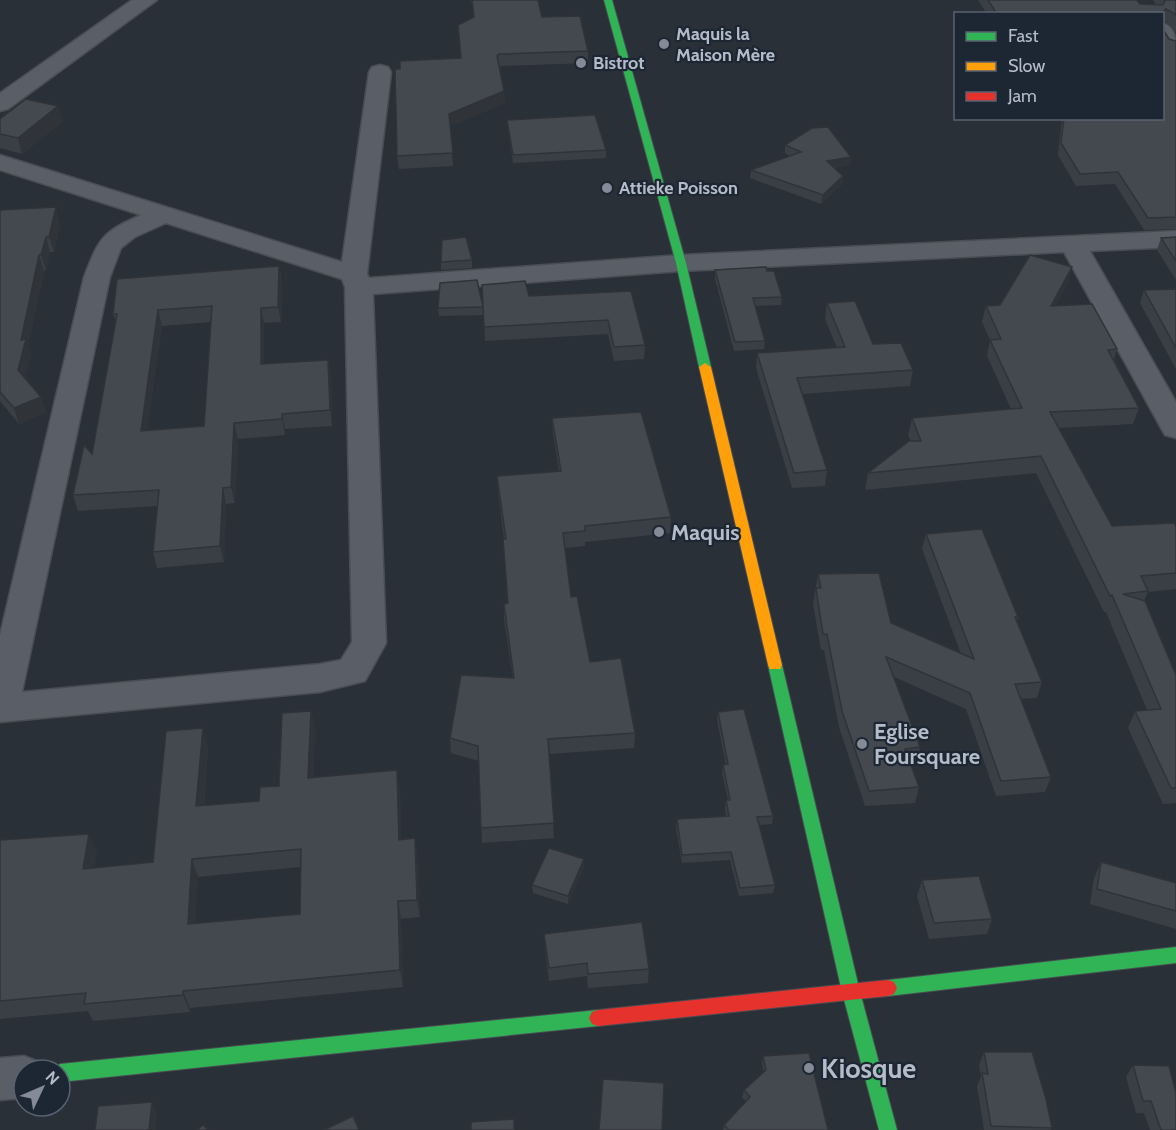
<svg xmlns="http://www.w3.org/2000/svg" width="1176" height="1130" font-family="Cabin,sans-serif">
<rect width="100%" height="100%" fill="#2a3038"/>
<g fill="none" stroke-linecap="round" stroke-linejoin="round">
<defs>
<g id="street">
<path d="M132 0H157L8 109 0 111V93Z"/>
<path d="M1162 23C1176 27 1176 39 1176 53 1160 49 1162 37 1162 23Z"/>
<path d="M380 65 388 67 391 72 367 274 369 278 681 255 1176 231V247L1090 251 1176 402V438L1165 435 1161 428 1064 252 681 271 373 294 386 643 365 681 320 692 0 722V635L84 277C99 238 102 232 141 215L0 170V155L342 262 369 72 372 67ZM166 223 342 279 345 287 352 642 341 660 320 664 22 692 110 277 121 248 135 237Z"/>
<path d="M24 1056 39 1062 43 1070H24V1098L0 1100V1058Z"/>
</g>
<g id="fast">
<path d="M604 0H612L686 263 711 367 709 370H701L699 367 676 263Z"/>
<path d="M775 660 780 661 782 665 860 992 897 1130H879L842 992 768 665 770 661Z"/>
<path d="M1176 947V963L888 996 882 994 879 988 882 982 888 980Z"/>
<path d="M598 1010 604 1012 607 1018 604 1024 598 1026 60 1082V1070H52L60 1064Z"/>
</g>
<path id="slow" d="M705 363 711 367 782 665 780 669H770L768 665 699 367Z"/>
<path id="jam" d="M888 980 894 982 897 988 894 994 888 996 598 1026 592 1024 589 1018 592 1012 598 1010Z"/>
</defs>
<use href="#street" stroke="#484c53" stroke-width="3"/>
<use href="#fast" stroke="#484c53" stroke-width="2"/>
<use href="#slow" stroke="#484c53" stroke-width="2"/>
<use href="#jam" stroke="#484c53" stroke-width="2"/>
<use href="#street" fill="#5a5e66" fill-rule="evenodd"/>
<use href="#fast" fill="#30b455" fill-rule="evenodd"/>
<use href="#slow" fill="#ff9f0a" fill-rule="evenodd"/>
<use href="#jam" fill="#e5322d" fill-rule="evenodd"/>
</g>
<g fill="#3a3f45" fill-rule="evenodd">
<path d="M471 0H538L542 17 588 51V63L500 66 504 91 505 103 450 126 453 166 399 169 397 156 400 69 461 58 458 25 474 18Z"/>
<path d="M978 0H1137L1140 4 1156 5 1153 0H1176V33L1171 26 1164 21V31L1169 39 1176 41V229L1144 230 1115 184 1076 186 1058 155 1062 118H1162V14H987Z"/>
<path d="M0 119 63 121 22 154 0 148Z"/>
<path d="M507 120 606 150V158L513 163 508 128Z"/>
<path d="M785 145 851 157 850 165 834 168 843 176 842 184 821 204 750 178 751 170 790 156 785 153Z"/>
<path d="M0 210 60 222 54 252H50L46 270 44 271 28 346 31 355 25 378 46 412 19 424 0 401Z"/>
<path d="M1176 237V280L1157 250 1161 238Z"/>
<path d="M472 260V268L441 270V262Z"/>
<path d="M279 266 282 281 281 322 264 323V364L328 360 331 376 332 426 285 429V435L238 439 235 503 226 504 224 562 157 568 153 552 158 506 78 511 73 495 92 454 116 323 113 314ZM211 322 204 426 147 430 162 326Z"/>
<path d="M715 270 767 271 782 297 781 305 755 306 765 341 764 349 734 351 715 279Z"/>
<path d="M1068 283 1055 306 1117 349 1114 359 1139 408 1133 424 1059 428 1112 526H1176V589L1148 592 1144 601 1176 675V803L1163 804 1128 728 1135 711 1147 710 1106 612H1104L1036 473 865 490 868 473 911 441 908 435 912 418 1011 409 987 356 990 340 982 322 986 306 1000 305Z"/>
<path d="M482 285 529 296 631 291 645 345 644 359 614 361 608 334 485 341Z"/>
<path d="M1176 289V369L1140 303 1144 290Z"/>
<path d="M827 303 873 344 913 370 910 386 802 394 827 470 825 486 792 488 756 368 757 353 837 348 825 319Z"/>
<path d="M483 307 484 315 439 316 438 308Z"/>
<path d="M552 418 671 517 670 533 585 542V546L565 548 571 597 590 662 635 733 634 748 549 754 554 838 482 843 479 761 451 753 450 738 513 678 504 619V604L507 603 504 539 498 491 497 476 559 471 553 433Z"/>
<path d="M926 534 1018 617 1017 622 1042 682 1037 698 1021 699 1051 777 1045 792 996 796 966 709 894 677 920 747 916 763H910L919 787 915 803 865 806 839 727 824 650H821L813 604 818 574 891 623 961 654 922 549Z"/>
<path d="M311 711 315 730 313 777 400 789 401 839 415 838 417 856 420 917 401 919 403 987 190 1008V1012L93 1021 88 1011 0 1019V840L97 852 94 868 153 862 208 747 204 806 259 801 279 786ZM300 867V914L195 924 198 877Z"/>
<path d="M718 712 773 816 772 824 759 825 775 885 773 893 739 896 730 860 682 863 676 828 677 819 726 816 725 808 726 800H728L722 773 723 765H726L717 720Z"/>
<path d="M584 859V867L568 904 533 893 532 885Z"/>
<path d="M1101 862 1176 883V929L1090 904 1094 878Z"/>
<path d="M922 880 992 919 987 934 929 939 917 896Z"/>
<path d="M544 934 649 969 648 983 588 988 587 976 549 981 545 947Z"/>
<path d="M984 1052 1052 1128 1051 1130H984L977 1086 981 1077 979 1065Z"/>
<path d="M763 1056 828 1130H723L724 1125 746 1101 742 1098 744 1090 764 1072 762 1064Z"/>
<path d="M1133 1065 1176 1130H1150L1144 1113H1136L1126 1077Z"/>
</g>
<g fill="#303338">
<path d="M504 91 505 103 450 126 449 114Z"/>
<path d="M58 106 63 121 22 154 18 138Z"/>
<path d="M851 157 850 165 826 169 827 161Z"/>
<path d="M843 176 842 184 821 204 823 195Z"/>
<path d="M56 207 60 222 54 252 49 237Z"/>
<path d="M46 237 50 252 46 270 41 255Z"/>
<path d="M39 255 44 271 28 346 31 355 23 386 18 370 21 340Z"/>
<path d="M279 266 282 281 281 322 278 307Z"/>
<path d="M1072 267 1068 283 1046 323 1051 306Z"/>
<path d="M261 308 264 323V380L261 364Z"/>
<path d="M158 310 162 326 145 446 141 431Z"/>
<path d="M328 360 331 376 332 426 330 410Z"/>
<path d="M41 397 46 412 19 424 14 408Z"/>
<path d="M282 414 285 429V435L282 419Z"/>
<path d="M234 423 238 439 235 503 231 487Z"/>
<path d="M223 488 226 504 224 562 220 546Z"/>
<path d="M311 711 315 730 313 796 308 778Z"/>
<path d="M203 728 208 747 202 825 196 806Z"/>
<path d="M397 770 400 789 402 858 399 840Z"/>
<path d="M89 834 97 852 91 886 83 869Z"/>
<path d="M415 838 417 856 420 917 417 900Z"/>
<path d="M192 859 198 877 194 942 188 924Z"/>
<path d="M584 859V867L568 904V896Z"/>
<path d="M398 901 401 919 403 987 400 970Z"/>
<path d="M183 991 190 1008V1012L183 995Z"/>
<path d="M152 1102 157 1113 156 1130H149Z"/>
</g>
<g fill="#444950" stroke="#303338" stroke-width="1.5" fill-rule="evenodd">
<path d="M472 0H538L542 17 580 16 588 51 499 54 497 56 504 91 449 114 453 153 397 156 395 69H400V61L461 58 458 25 474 17Z"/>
<path d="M988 0H1137L1140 4 1163 5 1165 1 1164 0H1176V16L1175 14 1166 9 1163 12 1164 31 1169 39 1176 41V217L1148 218 1118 172 1080 174 1061 143 1064 118H1162V14H997Z"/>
<path d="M26 99 58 106 18 138 0 134V119Z"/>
<path d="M595 115 606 150 513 155 507 120Z"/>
<path d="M828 127 851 157 827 161 843 176 823 195 751 170 801 152 785 145 812 128Z"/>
<path d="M56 207 49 237H46L41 255H39L21 340 26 339 18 370 41 397 14 408 0 392V210Z"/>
<path d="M466 237 472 260 441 262 442 240Z"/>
<path d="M1176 237V261L1161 238Z"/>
<path d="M1030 255 1072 267 1051 306 1092 304 1117 349 1108 350 1139 408 1050 412 1112 526 1174 523 1176 526V573L1141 576 1148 591 1123 594 1145 601 1176 675V788H1171L1135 711 1161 709 1112 595 1110 596 1041 456 868 473 909 441H921L912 418 1022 408 990 340 1001 339 986 306 1000 305Z"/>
<path d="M279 266 278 307 261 308V364L328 360 330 410 282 414V419L234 423 231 487 223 488 220 546 153 552 159 490 73 495 84 445 92 454 117 314H113L117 279ZM212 306 204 426 141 431 158 310Z"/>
<path d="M766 267 767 271H774L782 297 753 298 765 341 735 342 715 270Z"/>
<path d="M477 280 483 307 438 308 440 283Z"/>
<path d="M525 281 529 296 631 291 645 345 614 347 608 320 484 327 482 285Z"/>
<path d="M1176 289V348L1144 290Z"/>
<path d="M855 301 873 344 901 343 913 370 797 378 827 470 794 473 757 353 845 347 827 303Z"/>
<path d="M641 412 671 517 585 526V531L563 533 571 597 577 596 590 662 621 658 635 733 548 739 554 823 481 828 478 746 450 738 461 675 514 678 504 604 508 603 503 539H506L497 476 561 471 552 418Z"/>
<path d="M982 529 1018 617H1015L1042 682 1015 684 1051 777 1001 781 970 693 886 657 920 747 905 749 919 787 869 791 842 711 827 634H823L816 588H821L818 574 879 573 891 623 974 659 926 534Z"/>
<path d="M744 709 773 816 757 817 775 885 740 888 731 852 682 855 677 819 729 816 726 800H730L723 765 728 764 718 712Z"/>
<path d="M311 711 308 778 397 770 399 840 415 838 417 900 398 901 400 970 183 991V995L84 1004 86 993 0 1001V840L89 834 83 869 153 862 166 731 203 728 196 806 259 801 260 787 279 786 282 713ZM301 849 300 914 188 924 192 859Z"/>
<path d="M549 848 584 859 568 896 532 885Z"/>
<path d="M1101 862 1176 883V911L1097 889Z"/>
<path d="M979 876 992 919 934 923 922 880Z"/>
<path d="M642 922 649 969 588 974 587 963 549 968 544 934Z"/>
<path d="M984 1052H1032L1046 1099 1052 1128 991 1126 982 1073 988 1074Z"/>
<path d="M809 1053 828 1130H729L724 1125 750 1097 744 1090 766 1070 763 1056Z"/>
<path d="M1133 1065 1169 1066 1176 1093V1130H1161L1151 1101H1143Z"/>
<path d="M603 1079 664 1083 662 1130H599Z"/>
<path d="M152 1102 149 1130H95L98 1106Z"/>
<path d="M353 1116 359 1130H324Z"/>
<path d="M514 1119V1130H471V1122Z"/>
<path d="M203 1125 208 1130H197Z"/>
</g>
<g fill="#848b96" stroke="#1d2633" stroke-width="2">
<circle cx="664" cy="44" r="6"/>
<circle cx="581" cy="63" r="6"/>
<circle cx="607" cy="188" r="6"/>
<circle cx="659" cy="532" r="6"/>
<circle cx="862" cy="744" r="6"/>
<circle cx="809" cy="1068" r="6"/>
</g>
<g text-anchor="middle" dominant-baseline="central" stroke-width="4.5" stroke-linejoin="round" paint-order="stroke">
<g font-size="18" font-weight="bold" fill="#b4bcc9" stroke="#1d2633" text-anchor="start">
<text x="676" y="34">Maquis la<tspan x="676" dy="21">Maison Mère</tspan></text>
<text x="593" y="63">Bistrot</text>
<text x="619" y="188">Attieke Poisson</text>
</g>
<g font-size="22" font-weight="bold" fill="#b4bcc9" stroke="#1d2633" text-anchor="start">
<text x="671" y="532">Maquis</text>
<text x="874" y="731">Eglise<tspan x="874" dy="25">Foursquare</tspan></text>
</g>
<g font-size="27" font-weight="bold" fill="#b4bcc9" stroke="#1d2633" text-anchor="start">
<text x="821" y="1068">Kiosque</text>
</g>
</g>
<rect x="954" y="12" width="210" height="108" fill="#1d2633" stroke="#59626f" stroke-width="1.5"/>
<rect x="966" y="32" width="30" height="9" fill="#30b455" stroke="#59626f" stroke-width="1.5"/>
<text x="1008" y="42" font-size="18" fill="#b4bcc9">Fast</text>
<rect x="966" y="62" width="30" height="9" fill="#ff9f0a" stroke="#59626f" stroke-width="1.5"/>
<text x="1008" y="72" font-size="18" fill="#b4bcc9">Slow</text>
<rect x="966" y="92" width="30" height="9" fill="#e5322d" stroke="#59626f" stroke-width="1.5"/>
<text x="1008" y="102" font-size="18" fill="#b4bcc9">Jam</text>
<g transform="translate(42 1088) rotate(46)"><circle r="28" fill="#1d2633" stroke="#59626f" stroke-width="1.5"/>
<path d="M0-4.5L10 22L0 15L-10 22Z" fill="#848b96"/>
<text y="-9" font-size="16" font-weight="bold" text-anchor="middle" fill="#b4bcc9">N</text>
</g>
</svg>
